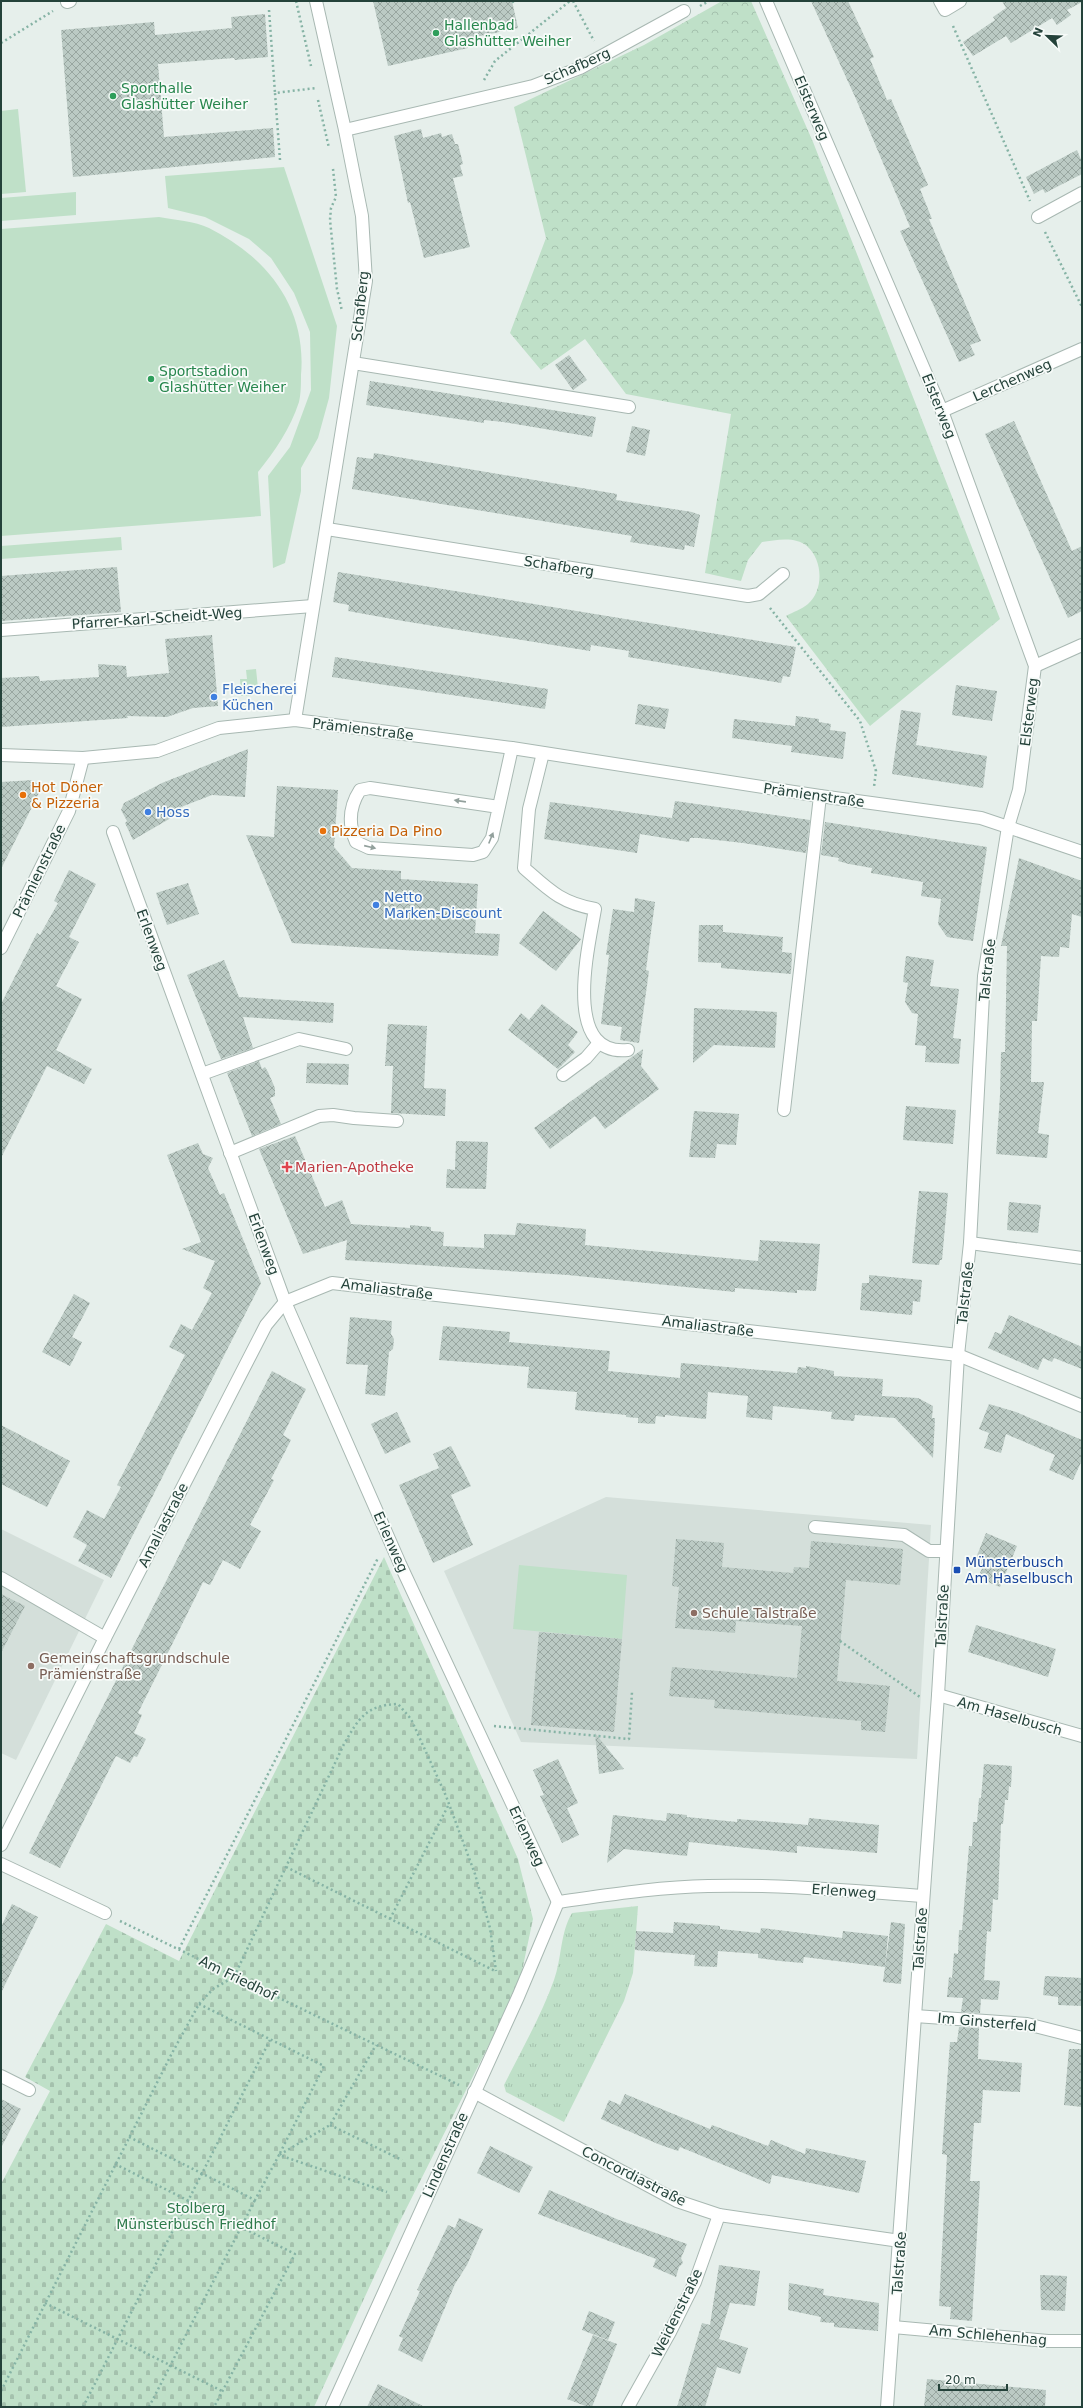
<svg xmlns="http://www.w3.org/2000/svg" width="1083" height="2408" font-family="'DejaVu Sans',sans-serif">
<defs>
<pattern id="forest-crowns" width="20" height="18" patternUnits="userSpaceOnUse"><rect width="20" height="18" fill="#bfe0c8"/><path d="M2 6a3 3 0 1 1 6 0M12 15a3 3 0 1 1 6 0" fill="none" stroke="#a4c1ad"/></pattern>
<pattern id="cemetery-stones" width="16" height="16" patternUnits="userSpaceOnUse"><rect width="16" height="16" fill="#bfe0c8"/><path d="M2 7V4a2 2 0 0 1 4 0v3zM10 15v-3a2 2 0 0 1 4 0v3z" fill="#a4c1ad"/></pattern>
<pattern id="park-tufts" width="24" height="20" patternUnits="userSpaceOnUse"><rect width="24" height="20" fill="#bfe0c8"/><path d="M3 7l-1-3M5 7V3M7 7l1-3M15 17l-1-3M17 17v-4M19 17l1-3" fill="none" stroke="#a4c1ad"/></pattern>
<pattern id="building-cross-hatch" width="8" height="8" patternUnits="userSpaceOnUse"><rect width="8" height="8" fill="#bbcac4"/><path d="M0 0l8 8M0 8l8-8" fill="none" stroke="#98a6a0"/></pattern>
</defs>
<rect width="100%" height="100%" fill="#e6efeb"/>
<g fill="#d4dfda">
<path d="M606 1497 931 1525 917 1759 521 1742 444 1571Z"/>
<path d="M1 1529 104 1580 16 1760 1 1753Z"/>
</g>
<g fill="#bfe0c8">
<path d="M18 109 26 192 1 194V111Z"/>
<path d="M284 167 337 326 329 398 318 438 301 468V491L285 563 273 568 268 476 290 447 311 390 310 332 294 293 271 258 249 239 205 217 168 208 165 176Z"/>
<path d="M76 192V215L1 221V198Z"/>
<path d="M159 217C174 220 195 221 209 228 267 257 307 307 301 375 301 383 301 394 299 402 290 429 275 451 258 472L261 516 1 536V229Z"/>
<path d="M121 537 122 550 1 559V546Z"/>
<path d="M256 669 258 688H250L251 696H241L240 679H247L246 670Z"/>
<path d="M519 1565 627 1575 622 1639 513 1629Z"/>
</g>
<path fill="url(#forest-crowns)" d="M722 1H751L813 142 1000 619 870 726 786 616C793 612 802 609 808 604 824 590 823 560 807 546 795 536 776 540 762 542L748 560 741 581 705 573 731 414 626 394 585 339 541 370 510 333 546 238 514 107 644 45Z"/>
<path fill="url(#cemetery-stones)" d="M384 1557 518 1859 533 1919 519 1985 398 2225 314 2407H1V2184L50 2091 25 2077 106 1924 179 1961Z"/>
<path fill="url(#park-tufts)" d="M638 1906 633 1973 624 2001 564 2122 506 2092 504 2085C521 2051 541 2016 554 1980 562 1958 560 1933 572 1913Z"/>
<g fill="url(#building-cross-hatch)">
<path d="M373 1H512L518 28 466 39 468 48 388 66Z"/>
<path d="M811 1H848L874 57 870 59 887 100 891 99 928 185 920 189 932 219H929L981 341 970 345 975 355 959 362 900 231 910 227 856 99Z"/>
<path d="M1002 1H1082V2L1067 10 1071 15 1057 25 1052 18 1011 43 1006 36 973 56 963 42 995 20 993 17 1006 8Z"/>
<path d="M265 14 268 57 235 60 234 58 158 64 164 137 273 128 275 157 73 177 61 30 154 22 155 35 232 28 231 17Z"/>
<path d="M421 129 423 138 441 133 442 137 452 134 455 144H458L463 164 460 165 463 176 453 178 470 247 424 258 410 202 408 203 394 136Z"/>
<path d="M1077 150 1082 162V174L1045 193 1043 189 1034 194 1026 177Z"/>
<path d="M569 355 587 380 573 390 555 365Z"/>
<path d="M370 381 596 417 592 437 503 422 484 420V423L366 405Z"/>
<path d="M1014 421 1072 551 1082 546V611L1068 618 985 434Z"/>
<path d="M632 426 650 430 645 456 626 452Z"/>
<path d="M374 453 617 494 616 500 692 512 700 515 694 547 685 545 684 550 630 542 632 536 352 489 357 457 373 459Z"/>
<path d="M117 567 121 612 1 621V576Z"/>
<path d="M338 572 363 576 796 647 790 677 783 676 781 683 628 657 629 651 591 645 590 651 403 621 348 611 349 605 333 602Z"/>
<path d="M212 635 218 706 193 708 167 717 127 716 128 718 1 727V678L39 676 40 681 99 677 98 664 126 666 127 677 169 673 165 639Z"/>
<path d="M335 657 548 689 545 709 332 677Z"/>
<path d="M956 685 997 691 992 721 952 715Z"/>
<path d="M638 704 669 709 665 729 635 724Z"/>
<path d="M901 710 921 713 916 745 987 756 983 788 892 774Z"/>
<path d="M796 716 819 719V722L831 724 830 730 846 732 843 759 791 752 792 746 732 738 734 719 795 726Z"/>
<path d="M248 749 245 797 212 795 181 807 183 811 133 840 125 823 127 821 121 810 124 803 162 783Z"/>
<path d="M34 780 41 789 1 869V782Z"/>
<path d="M277 786 338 790 334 847 352 868 401 871V879L478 884 475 933 500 934 498 956 292 943 246 835 274 837Z"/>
<path d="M675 801 810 820 806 853 743 843 699 838H690L689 842 640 834 637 853 544 839 550 802 672 818Z"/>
<path d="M825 822 987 847 973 941 947 937 938 924 941 899 921 896 923 882 871 873 872 868 849 864 838 861 839 858 821 855Z"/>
<path d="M1019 858 1082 881V917L1072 914 1069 948 1060 947 1059 957 1041 956 1037 1021H1032L1031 1082H1044L1038 1133 1049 1135 1047 1158 996 1154 1000 1095 1001 1052H1005L1007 946H1001Z"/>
<path d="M69 870 96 884 69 937 79 942 56 986 82 999 56 1050 92 1069 84 1084 47 1066 1 1158V1004L37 933 40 935 58 903 54 901Z"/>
<path d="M188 883 199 914 167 925 156 893Z"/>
<path d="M635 898 655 902 646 970 649 971 639 1043 620 1040 622 1027 601 1024 609 955H606L613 909 634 912Z"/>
<path d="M543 911 581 939 556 971 519 943Z"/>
<path d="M699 925H723V932L783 937 782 952 792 953 791 974 721 968V963L698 962Z"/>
<path d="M906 956 934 960 930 986 959 989 953 1038 961 1039 959 1064 925 1062 926 1046 915 1045 918 1014 912 1013 905 1002 908 983 903 982Z"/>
<path d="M224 960 239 997 334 1003 333 1023 243 1017 253 1048 221 1059 187 975Z"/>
<path d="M542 1004 578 1032 568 1045 575 1052 558 1069 508 1030 521 1013 529 1020Z"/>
<path d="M694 1008 777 1012 775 1048 714 1045 693 1063Z"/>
<path d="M388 1024 427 1026 424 1088 446 1089 445 1116 391 1113 393 1066H385Z"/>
<path d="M643 1049 641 1066 659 1089 605 1129 595 1116 550 1149 534 1128Z"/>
<path d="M259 1061 262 1069 265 1067 268 1072 275 1088V1096L270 1098 281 1124 252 1136 227 1073Z"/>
<path d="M307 1063 349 1064 348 1085 306 1083Z"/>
<path d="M906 1106 956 1110 953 1144 903 1140Z"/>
<path d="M694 1111 739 1114 736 1145 717 1144 715 1158 689 1157Z"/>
<path d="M295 1136 325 1207 342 1200 351 1224 410 1228V1225L431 1227V1231L444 1232 443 1246 484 1248V1234L515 1235 517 1223 572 1228 586 1229 585 1245 758 1261 760 1240 820 1244 816 1291 797 1290V1293L735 1288V1292L568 1275 345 1260 347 1240 303 1254 259 1149Z"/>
<path d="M456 1141 488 1142 486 1189 446 1188 447 1169 455 1170Z"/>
<path d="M198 1143 203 1154 213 1158 208 1168 220 1195 224 1193 261 1283 111 1578 78 1561 87 1545 73 1537 87 1510 104 1519 121 1487 117 1485 185 1355 169 1347 181 1324 192 1330 212 1293 203 1288 215 1261 182 1249 201 1242 167 1155Z"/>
<path d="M919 1191 948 1193 942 1260H940L939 1265 912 1263Z"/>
<path d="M1009 1202 1041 1205 1038 1233 1007 1230Z"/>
<path d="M869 1275 922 1280 920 1302 913 1301 912 1315 860 1310 862 1283H869Z"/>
<path d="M74 1294 90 1303 72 1337 82 1342 70 1366 42 1352Z"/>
<path d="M1009 1315 1082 1347V1369L1054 1358 1052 1362 1043 1358 1038 1370 988 1348 995 1332 1001 1334Z"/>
<path d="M350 1317 392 1321 391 1334 394 1339 393 1349 389 1352 385 1396 365 1394 368 1365 346 1364Z"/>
<path d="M443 1326 510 1332 509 1342 610 1351 608 1371 680 1378 681 1363 797 1373 798 1367 806 1368V1366L834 1371V1376L883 1379 882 1396 918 1398 933 1406 932 1418H935L933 1458 895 1418 855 1415 854 1421 831 1419 832 1412 773 1406 772 1420 746 1417 748 1396 708 1392 706 1419 665 1415V1417L656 1416 655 1424 638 1423V1418L626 1417V1415L575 1410 577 1392 527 1388 529 1367 439 1360Z"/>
<path d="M272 1371 306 1389 283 1435 291 1440 271 1479 274 1480 250 1525 261 1531 240 1569 223 1560 210 1585 203 1582 138 1713 142 1715 134 1733 146 1739 137 1757 134 1756 130 1763 116 1756 60 1868 29 1853Z"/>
<path d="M989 1404 1016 1412 1082 1440V1460L1073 1480 1049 1470 1055 1455 1006 1434 1001 1453 984 1448 989 1433 979 1429Z"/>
<path d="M397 1412 411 1442 385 1454 371 1424Z"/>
<path d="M1 1425 70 1461 47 1507 1 1484Z"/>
<path d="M451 1446 471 1486 451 1495 473 1545 433 1563 399 1485 439 1468 433 1454Z"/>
<path d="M986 1533 1017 1546 1000 1587 978 1578 983 1566 974 1563Z"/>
<path d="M676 1539 724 1543 722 1567 793 1573 794 1567 809 1568 811 1541 903 1549 900 1585 846 1580 837 1681 890 1686 885 1732 861 1730V1721L714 1708 715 1700 669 1696 672 1667 797 1678 802 1626 736 1621 735 1633 675 1628 679 1587 672 1586Z"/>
<path d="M1 1594 25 1606 1 1653Z"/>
<path d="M976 1625 1056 1649 1048 1677 968 1652Z"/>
<path d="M539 1632 622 1639 614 1732 531 1725Z"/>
<path d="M595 1733 624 1769 599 1774Z"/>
<path d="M558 1759 578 1803 567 1808 579 1835 562 1843 540 1796 544 1795 533 1770Z"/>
<path d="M984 1764 1012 1766 1011 1787 1009 1786 1008 1800H1005L1003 1824H1001L998 1900 993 1899 991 1932 987 1931 984 1980 1000 1981 998 2000 981 1999 980 2013 961 2012 963 1998 947 1997 949 1977 952 1978 954 1953 958 1954 959 1930H962L969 1846H972L973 1822H977L979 1798H981Z"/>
<path d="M667 1813 687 1815V1817L737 1822V1819L808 1825 809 1818 879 1825 877 1853 797 1846V1853L689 1842 687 1856 624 1849 607 1863 613 1815 666 1821Z"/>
<path d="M12 1904 38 1917 1 1993V1927Z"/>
<path d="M674 1922 720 1926V1929L760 1933 761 1928 842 1938 843 1931 888 1936 885 1967 804 1957 803 1963 780 1961 758 1958V1954L718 1951 717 1967 694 1966 695 1955 635 1950 636 1931 673 1933Z"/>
<path d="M891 1922 905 1924 901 1984 883 1982Z"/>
<path d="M1045 1976 1082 1978V2006L1058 2005V1997L1043 1995Z"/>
<path d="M959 2027 979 2028 978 2059 1022 2063 1020 2092 983 2090 981 2123H974L970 2181H980L972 2321 950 2319 951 2307 939 2306 947 2155 942 2154 949 2055 950 2042H957Z"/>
<path d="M1069 2049H1082V2107L1064 2105Z"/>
<path d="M625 2094 710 2129 712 2125 768 2146 771 2140 805 2154 806 2148 866 2161 859 2193 772 2175 770 2184 680 2147 678 2151 658 2144 601 2119 609 2100 620 2105Z"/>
<path d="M1 2099 21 2109 1 2148Z"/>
<path d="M490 2146 533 2167 519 2193 477 2173Z"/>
<path d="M549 2190 619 2220 687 2244 681 2258 683 2263 679 2267 676 2277 653 2267 656 2259 538 2214Z"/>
<path d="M459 2218 483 2229 467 2265 455 2284 422 2362 398 2350 403 2338 399 2336 420 2291 417 2290 448 2225 455 2228Z"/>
<path d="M719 2265 760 2271 755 2306 730 2303 719 2339 748 2348 740 2374 717 2367 705 2407H677L702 2323 710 2325Z"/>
<path d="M1040 2275 1067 2276 1065 2311 1041 2310Z"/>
<path d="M789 2283 824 2289 823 2295 879 2303 878 2331 834 2327V2323L820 2322 821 2317 788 2310Z"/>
<path d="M589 2311 615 2322 608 2340 582 2330Z"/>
<path d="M593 2335 617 2344 592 2407H588L567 2399Z"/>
<path d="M927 2379 1046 2390 1045 2407H924Z"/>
<path d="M378 2384 425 2407H367Z"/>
</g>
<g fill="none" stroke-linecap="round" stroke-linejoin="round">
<defs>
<g id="minor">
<path d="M766 1 942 411 1035 666 1019 790 1008 827 984 976 970 1243 958 1355 938 1695 887 2407"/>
<path d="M940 1 945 10 960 1"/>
<path d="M67 2 70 1"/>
<path d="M345 130 533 86 580 68 684 11"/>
<path d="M1038 217 1082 193"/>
<path d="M353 363 629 407"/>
<path d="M942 411 1082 349"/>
<path d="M327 529 748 596 759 594 783 574"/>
<path d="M1 630 313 606"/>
<path d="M1035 666 1082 645"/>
<path d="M295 720 366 281 362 216 345 130 316 1"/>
<path d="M543 753 529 809 524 868C549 890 561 903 595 909 589 945 561 1057 628 1050"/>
<path d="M1 755 83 758 157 751 219 728 295 720 512 748 820 796 981 818 1082 852"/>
<path d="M499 807 370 788 360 790C349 807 348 824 356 842L369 848 473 855 483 852 492 838 512 748"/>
<path d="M113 832 285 1302 400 1564 558 1902C608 1895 658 1887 708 1886 780 1884 851 1891 923 1896"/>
<path d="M1 948 69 811 83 758"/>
<path d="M202 1074 299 1039 346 1049"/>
<path d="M563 1075 586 1058 599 1043"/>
<path d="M784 1110 820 796"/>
<path d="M230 1153 319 1116 333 1115 354 1118 397 1121"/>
<path d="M970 1243 1082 1258"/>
<path d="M815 1527 904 1535 929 1551H946"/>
<path d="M1 1578 105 1638"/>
<path d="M938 1695 1082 1736"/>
<path d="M1 1845 105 1638 266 1325 285 1302 332 1283 958 1355 1082 1406"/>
<path d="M1 1864 105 1913"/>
<path d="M915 2016 1027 2024 1082 2038"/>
<path d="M1 2076 29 2090"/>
<path d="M474 2092 677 2201 719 2215 900 2241"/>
<path d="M893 2327 1048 2341H1082"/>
<path d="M332 2407 518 1997 558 1902"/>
<path d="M628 2407 670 2332 695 2282 719 2215"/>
</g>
</defs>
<use href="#minor" stroke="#a8b8b2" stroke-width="14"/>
<g stroke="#86b3a5" stroke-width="2.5" stroke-dasharray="2 3" stroke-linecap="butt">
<path d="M296 1 311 66"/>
<path d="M573 1 594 41"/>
<path d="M512 2 516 1"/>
<path d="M700 6 709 1"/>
<path d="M269 10 275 93"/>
<path d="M953 26 1030 201"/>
<path d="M1 43 53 11"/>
<path d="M484 80 495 61 570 1"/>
<path d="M318 100 329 148"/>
<path d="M280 160 275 93 316 88"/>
<path d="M333 169 336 197 331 208 330 220 337 289 342 311"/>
<path d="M1045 232 1082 307"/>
<path d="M770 608 860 721 876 771 874 787"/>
<path d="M840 1641 920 1697"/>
<path d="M494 1726 629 1739 632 1692"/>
<path d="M286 1867 495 1971"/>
<path d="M390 1919 449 1804"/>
<path d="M120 1921 459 2085"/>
<path d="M179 1949 378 1558"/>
<path d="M199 2004 324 2066 279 2155 330 2125 376 2045"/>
<path d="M330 2125 402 2160"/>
<path d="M129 2137 255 2200 279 2155 387 2192"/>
<path d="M115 2164 295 2254 214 2407"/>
<path d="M45 2303 222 2391"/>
<path d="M1 2391 171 2055 199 2004 213 1989 234 1977 344 1744C359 1718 366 1705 398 1704L411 1719 446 1796 475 1874 490 1928 496 1971"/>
<path d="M83 2407 270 2040"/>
<path d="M149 2407 255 2200"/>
</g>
<use href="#minor" stroke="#fff" stroke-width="12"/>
</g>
<defs><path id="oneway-solid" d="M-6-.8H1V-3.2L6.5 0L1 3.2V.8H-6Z"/></defs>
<g fill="#92a09c">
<use href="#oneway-solid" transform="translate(460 801) rotate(-172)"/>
<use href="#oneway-solid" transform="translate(491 838) rotate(-68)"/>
<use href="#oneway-solid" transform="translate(370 847) rotate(13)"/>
</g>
<g fill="#2e9e5b" stroke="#f7fbf9" stroke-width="1.5">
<circle cx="436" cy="33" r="4"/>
<circle cx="113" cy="96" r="4"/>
<circle cx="151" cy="379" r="4"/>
</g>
<g fill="#3f7fe0" stroke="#f7fbf9" stroke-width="1.5">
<circle cx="214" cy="697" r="4"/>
<circle cx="148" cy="812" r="4"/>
<circle cx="376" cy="905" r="4"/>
</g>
<g fill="#e8710a" stroke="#f7fbf9" stroke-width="1.5">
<circle cx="23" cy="795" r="4"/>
<circle cx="323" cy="831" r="4"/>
</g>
<path fill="#e0444e" stroke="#f7fbf9" stroke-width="1.5" d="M285 1161h4v4h4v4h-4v4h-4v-4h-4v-4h4z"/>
<rect fill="#1a4fb4" stroke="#f7fbf9" stroke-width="1.5" x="953" y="1566" width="8" height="8" rx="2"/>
<g fill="#8d6e63" stroke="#f7fbf9" stroke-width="1.5">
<circle cx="694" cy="1613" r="4"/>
<circle cx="31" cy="1666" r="4"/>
</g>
<g text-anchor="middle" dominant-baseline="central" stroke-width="3.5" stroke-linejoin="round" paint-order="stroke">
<g font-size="14" fill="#27864d" stroke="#f7fbf9" text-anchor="start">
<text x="444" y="25">Hallenbad<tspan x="444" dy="16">Glashütter Weiher</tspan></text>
<text x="121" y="88">Sporthalle<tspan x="121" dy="16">Glashütter Weiher</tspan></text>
<text x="159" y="371">Sportstadion<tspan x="159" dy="16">Glashütter Weiher</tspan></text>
</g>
<g font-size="14" fill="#24423a" stroke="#f7fbf9">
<text transform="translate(577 66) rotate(-24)">Schafberg</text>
<text transform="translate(812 108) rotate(67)">Elsterweg</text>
<text transform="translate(360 306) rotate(-84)">Schafberg</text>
<text transform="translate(1012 380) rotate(-24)">Lerchenweg</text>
<text transform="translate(939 406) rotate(68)">Elsterweg</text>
<text transform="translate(559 566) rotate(9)">Schafberg</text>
<text transform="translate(157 618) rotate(-4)">Pfarrer-Karl-Scheidt-Weg</text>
<text transform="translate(1029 712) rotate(-83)">Elsterweg</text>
<text transform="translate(363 729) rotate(7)">Prämienstraße</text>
<text transform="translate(814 795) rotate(8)">Prämienstraße</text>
<text transform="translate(39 871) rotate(-64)">Prämienstraße</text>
<text transform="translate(152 940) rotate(70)">Erlenweg</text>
<text transform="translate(987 970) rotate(-84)">Talstraße</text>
<text transform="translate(264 1244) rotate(70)">Erlenweg</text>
<text transform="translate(387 1289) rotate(7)">Amaliastraße</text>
<text transform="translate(965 1293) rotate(-84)">Talstraße</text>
<text transform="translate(708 1326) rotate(7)">Amaliastraße</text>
<text transform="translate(163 1525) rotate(-63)">Amaliastraße</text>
<text transform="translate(391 1542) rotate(66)">Erlenweg</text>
<text transform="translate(942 1616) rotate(-87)">Talstraße</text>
<text transform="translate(1010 1716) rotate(16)">Am Haselbusch</text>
<text transform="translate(527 1836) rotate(65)">Erlenweg</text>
<text transform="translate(844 1891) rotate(4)">Erlenweg</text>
<text transform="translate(920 1939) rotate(-86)">Talstraße</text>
<text transform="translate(238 1978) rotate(26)">Am Friedhof</text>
<text transform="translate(987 2022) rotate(5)">Im Ginsterfeld</text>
<text transform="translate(445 2155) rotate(-66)">Lindenstraße</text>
<text transform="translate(634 2176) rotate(27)">Concordiastraße</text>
<text transform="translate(899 2263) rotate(-86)">Talstraße</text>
<text transform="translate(677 2313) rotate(-64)">Weidenstraße</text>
<text transform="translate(988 2335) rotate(5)">Am Schlehenhag</text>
</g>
<g font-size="14" fill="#366cbe" stroke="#f7fbf9" text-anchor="start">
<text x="222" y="689">Fleischerei<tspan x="222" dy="16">Küchen</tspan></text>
<text x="156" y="812">Hoss</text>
<text x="384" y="897">Netto<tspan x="384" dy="16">Marken-Discount</tspan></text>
</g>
<g font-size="14" fill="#c56008" stroke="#f7fbf9" text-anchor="start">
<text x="31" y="787">Hot Döner<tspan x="31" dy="16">&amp; Pizzeria</tspan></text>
<text x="331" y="831">Pizzeria Da Pino</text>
</g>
<g font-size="14" fill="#be3a42" stroke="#f7fbf9" text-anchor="start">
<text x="295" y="1167">Marien-Apotheke</text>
</g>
<g font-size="14" fill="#164399" stroke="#f7fbf9" text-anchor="start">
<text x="965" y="1562">Münsterbusch<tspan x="965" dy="16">Am Haselbusch</tspan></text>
</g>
<g font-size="14" fill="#785e54" stroke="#f7fbf9" text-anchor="start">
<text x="702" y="1613">Schule Talstraße</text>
<text x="39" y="1658">Gemeinschaftsgrundschule<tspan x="39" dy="16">Prämienstraße</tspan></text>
</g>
<g font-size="14" fill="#2d7a4b" stroke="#f7fbf9">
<text x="196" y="2208">Stolberg<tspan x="196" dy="16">Münsterbusch Friedhof</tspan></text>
</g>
</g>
<rect width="1083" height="2408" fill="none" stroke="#24423a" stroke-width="4"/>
<g transform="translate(1047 36) rotate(293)" stroke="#f7fbf9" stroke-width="3" paint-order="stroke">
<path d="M0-3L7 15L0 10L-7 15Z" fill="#24423a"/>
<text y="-6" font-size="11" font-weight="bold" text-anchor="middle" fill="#24423a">N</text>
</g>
<path d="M939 2384v6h68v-6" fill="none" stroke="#24423a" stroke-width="2"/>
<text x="945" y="2384" font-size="12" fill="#24423a" stroke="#f7fbf9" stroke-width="3" paint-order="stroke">20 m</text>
</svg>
